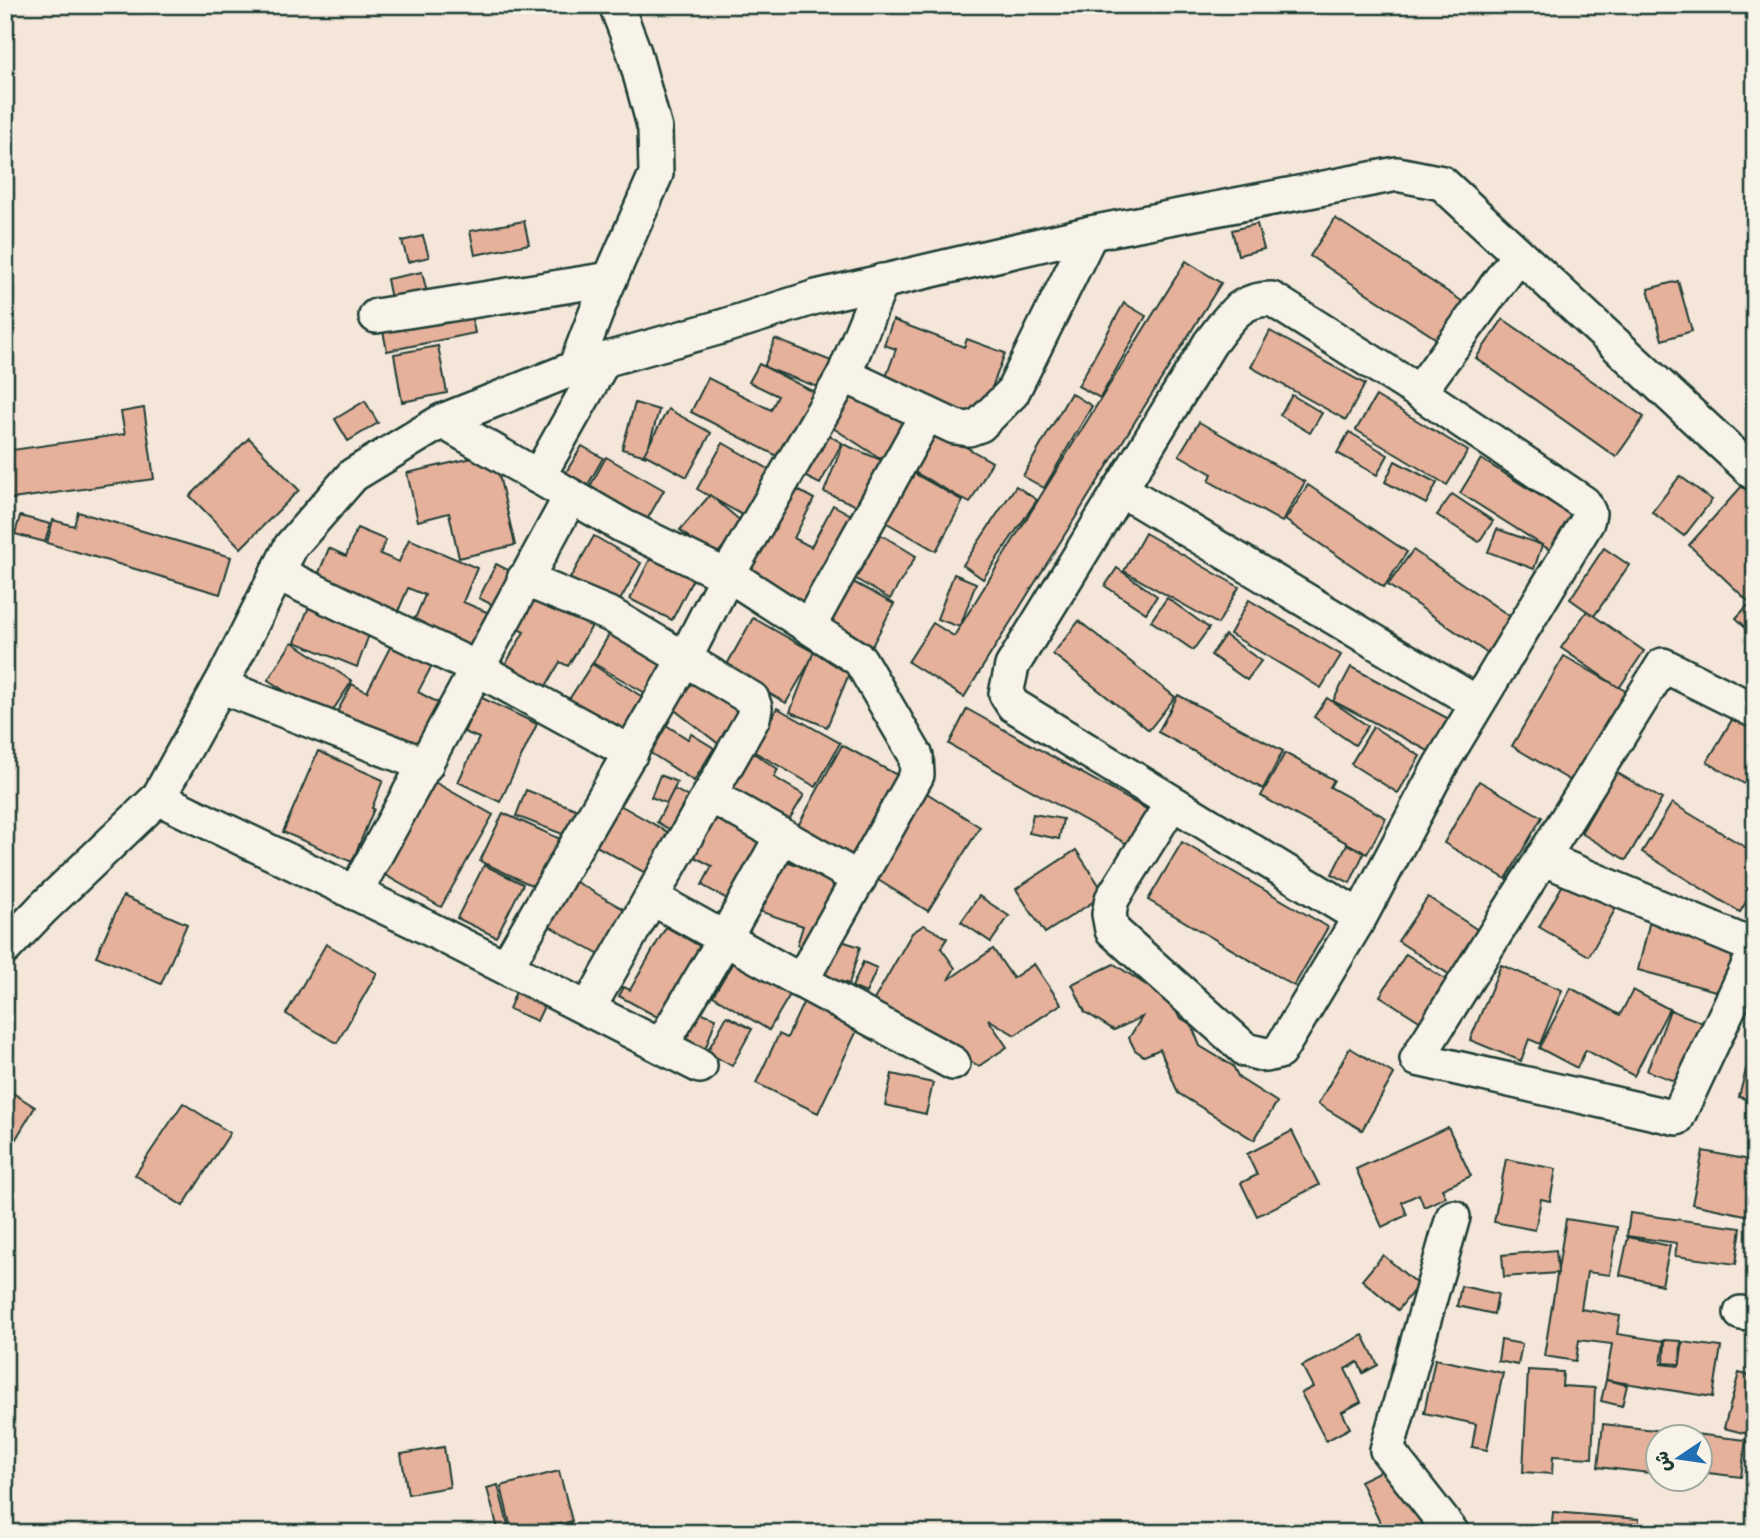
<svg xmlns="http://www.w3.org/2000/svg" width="1760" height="1538" font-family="'Balsamiq Sans','Playpen Sans Arabic',sans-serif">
<rect width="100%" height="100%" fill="#f4e6d9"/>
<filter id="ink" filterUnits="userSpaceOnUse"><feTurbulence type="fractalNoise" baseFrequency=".0143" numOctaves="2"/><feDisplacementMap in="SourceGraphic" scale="14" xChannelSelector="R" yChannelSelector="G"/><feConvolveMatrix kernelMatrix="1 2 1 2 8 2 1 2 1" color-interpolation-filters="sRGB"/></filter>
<g filter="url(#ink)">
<g fill="#e6b19b" stroke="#1f3d34" stroke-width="2">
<path d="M1335 218 1474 309 1449 347 1310 256Z"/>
<path d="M524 221 529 244 475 255 470 231Z"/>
<path d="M1257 224 1264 249 1238 255 1232 230Z"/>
<path d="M423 236 429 257 408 262 402 241Z"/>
<path d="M1186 261 1221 283 964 697 908 662 933 623 954 636Z"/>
<path d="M422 272 428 297 392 304 387 279Z"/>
<path d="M1678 281 1692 331 1662 340 1648 289Z"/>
<path d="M1124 303 1146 316 1100 398 1078 386Z"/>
<path d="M470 309 475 333 387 351 382 326Z"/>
<path d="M1503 319 1644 417 1616 457 1476 358Z"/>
<path d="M893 320 964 347 967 339 1005 353 980 419 884 383 896 349 884 345Z"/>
<path d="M1270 331 1365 384 1346 420 1251 367Z"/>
<path d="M775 339 834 362 823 389 764 367Z"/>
<path d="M438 346 447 393 402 402 394 354Z"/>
<path d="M759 364 814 392 781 458 691 412 708 378 771 410 778 396 749 382Z"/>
<path d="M856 383 913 419 886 462 830 426Z"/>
<path d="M1071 393 1092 406 1044 488 1023 476Z"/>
<path d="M1292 395 1322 413 1310 433 1280 415Z"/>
<path d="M1376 396 1468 451 1447 485 1356 430Z"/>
<path d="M365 401 378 423 348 441 335 419Z"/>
<path d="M635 403 659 410 646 456 622 449Z"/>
<path d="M144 408 154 479 5 500V451L125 434 121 412Z"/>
<path d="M668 409 711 433 687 477 644 454Z"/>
<path d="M1199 422 1305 482 1282 522 1209 481 1212 474 1179 455Z"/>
<path d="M934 429 992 462 970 503 911 470Z"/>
<path d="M823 432 842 443 820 484 800 474Z"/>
<path d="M1349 432 1388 455 1377 475 1337 453Z"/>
<path d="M249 438 299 490 241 548 190 496Z"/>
<path d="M723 443 772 471 746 517 697 489Z"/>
<path d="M843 444 886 462 867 510 824 492Z"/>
<path d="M582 446 603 458 585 490 563 477Z"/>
<path d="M494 453 515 545 459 558 449 513 418 521 407 473Z"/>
<path d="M606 457 664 490 644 525 587 492Z"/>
<path d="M1481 459 1571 515 1550 550 1460 493Z"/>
<path d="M1395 461 1437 483 1426 504 1385 482Z"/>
<path d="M908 470 963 501 936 551 880 519Z"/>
<path d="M1680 476 1712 500 1684 536 1652 512Z"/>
<path d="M1751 476 1755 480V636L1736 618 1750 603 1689 545Z"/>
<path d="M1308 485 1407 552 1384 587 1285 520Z"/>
<path d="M1016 486 1037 500 983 579 963 565Z"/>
<path d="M794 488 814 499 794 538 811 547 833 505 860 520 812 609 748 575Z"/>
<path d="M1452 494 1493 521 1479 542 1437 515Z"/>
<path d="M710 495 743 523 714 558 680 530Z"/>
<path d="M78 512 231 557 220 594 47 543 53 520 74 526Z"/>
<path d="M20 516 50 524 45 542 15 534Z"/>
<path d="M357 528 386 540 380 554 399 562 409 539 477 568 463 602 494 615 477 656 411 628 425 595 408 588 394 621 313 587 329 548 346 556Z"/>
<path d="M870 528 916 556 890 599 844 572Z"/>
<path d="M1497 529 1542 545 1534 569 1488 552Z"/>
<path d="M1145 533 1239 587 1218 624 1124 571Z"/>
<path d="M594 536 641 563 614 611 567 584Z"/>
<path d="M1604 548 1629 565 1594 616 1570 599Z"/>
<path d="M1413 550 1511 617 1487 653 1388 585Z"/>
<path d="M651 557 693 579 672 620 630 599Z"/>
<path d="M496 564 520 576 502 610 479 598Z"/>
<path d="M1117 568 1157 596 1146 613 1105 586Z"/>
<path d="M954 574 976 583 960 627 937 619Z"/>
<path d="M842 576 894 604 871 648 818 620Z"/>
<path d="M537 593 592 626 568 666 560 662 540 696 501 672 524 632 516 628Z"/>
<path d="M1167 598 1209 628 1193 650 1151 621Z"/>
<path d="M312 599 373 624 357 667 295 642Z"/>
<path d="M1249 600 1341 655 1321 688 1230 634Z"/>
<path d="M1587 611 1644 651 1619 688 1561 648Z"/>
<path d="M753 618 815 653 786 703 725 668Z"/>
<path d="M1079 621 1175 697 1149 730 1053 654Z"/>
<path d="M616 622 670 653 647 694 593 663Z"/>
<path d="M398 632 438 654 418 692 446 707 419 757 336 714 352 684 367 692Z"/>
<path d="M1225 635 1261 661 1247 680 1211 655Z"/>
<path d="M292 642 352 681 327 719 268 680Z"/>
<path d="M816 646 854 662 827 727 790 712Z"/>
<path d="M1564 656 1629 693 1576 784 1512 746Z"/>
<path d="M592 664 650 702 624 742 566 704Z"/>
<path d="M1351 667 1449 719 1432 753 1333 701Z"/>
<path d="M694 678 743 715 720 745 672 708Z"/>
<path d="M1178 695 1283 751 1263 789 1158 732Z"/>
<path d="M480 697 537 724 500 802 458 782 479 738 464 732Z"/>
<path d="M1327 698 1368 726 1355 745 1314 717Z"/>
<path d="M777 708 840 743 816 787 753 751Z"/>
<path d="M1739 708 1755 718V790L1707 762Z"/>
<path d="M967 709 1155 814 1136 849 949 744Z"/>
<path d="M666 725 688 739 691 734 714 748 694 781 649 752Z"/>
<path d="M1373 727 1420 756 1398 793 1351 764Z"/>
<path d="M842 745 897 775 848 865 793 835Z"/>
<path d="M318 751 383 780 372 808 374 809 352 862 283 832Z"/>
<path d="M750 751 778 769 774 777 804 795 784 828 726 792Z"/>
<path d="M1285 753 1334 780 1330 787 1386 818 1367 854 1261 796Z"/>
<path d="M1616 772 1662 799 1626 860 1581 833Z"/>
<path d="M660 775 677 782 668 804 651 797Z"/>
<path d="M431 780 493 815 441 907 380 872Z"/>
<path d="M1479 781 1542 817 1506 879 1444 843Z"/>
<path d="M674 789 699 803 681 836 657 822Z"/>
<path d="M526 790 581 811 570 837 516 816Z"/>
<path d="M922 790 980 827 928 911 870 875Z"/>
<path d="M611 800 671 834 649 875 589 842Z"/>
<path d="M1672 803 1755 853V887L1740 912 1642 852Z"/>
<path d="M503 813 567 842 544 891 480 861Z"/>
<path d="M713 813 772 846 748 888 737 882 727 899 702 885 712 866 691 855Z"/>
<path d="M1033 814 1063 819 1059 839 1029 833Z"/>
<path d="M1182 842 1328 927 1294 986 1148 900Z"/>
<path d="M1347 844 1364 853 1350 883 1332 874Z"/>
<path d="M1076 850 1105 894 1045 933 1016 889Z"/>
<path d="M777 858 836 878 819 929 815 951 797 945 803 926 759 911Z"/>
<path d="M1575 863 1625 892 1589 956 1539 927Z"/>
<path d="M484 865 523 884 496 937 457 918Z"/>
<path d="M562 874 627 911 601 956 537 919Z"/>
<path d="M123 896 187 924 161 984 96 956Z"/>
<path d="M979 896 1009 916 991 942 961 922Z"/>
<path d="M1428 897 1487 936 1458 980 1398 941Z"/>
<path d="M1651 916 1737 938 1723 993 1638 970Z"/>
<path d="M924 925 947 938 941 948 955 968 948 980 993 949 1013 978 1034 964 1061 1004 1015 1035 988 1019 1007 1047 979 1066 871 1005 912 933Z"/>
<path d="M666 927 710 952 672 1025 619 996 624 987 630 990Z"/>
<path d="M829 937 860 947 849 984 817 974Z"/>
<path d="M326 944 377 973 337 1043 286 1014Z"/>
<path d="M739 952 795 986 769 1030 713 996Z"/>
<path d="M1406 954 1459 988 1432 1029 1380 996Z"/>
<path d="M863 962 877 968 866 993 852 987Z"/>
<path d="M1114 964 1172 1002 1179 1017 1191 1024 1200 1046 1233 1066 1239 1078 1277 1102 1254 1140 1178 1093 1160 1049 1144 1056 1135 1050 1129 1038 1142 1017 1114 1030 1085 1012 1072 984Z"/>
<path d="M1501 965 1562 990 1540 1044 1529 1039 1521 1061 1470 1040Z"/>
<path d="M1571 988 1620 1015 1633 990 1669 1009 1634 1076 1586 1050 1577 1068 1539 1048Z"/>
<path d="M517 989 546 1002 537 1021 509 1009Z"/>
<path d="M808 992 863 1018 818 1113 756 1083 779 1034 787 1038Z"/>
<path d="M689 1008 716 1018 705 1050 678 1041Z"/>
<path d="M1670 1010 1714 1027 1691 1087 1647 1071Z"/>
<path d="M727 1016 752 1029 732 1066 707 1052Z"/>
<path d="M1755 1035V1101L1739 1097Z"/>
<path d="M1350 1048 1394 1074 1362 1130 1318 1104Z"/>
<path d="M892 1074 933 1083 926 1114 885 1105Z"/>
<path d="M5 1088 35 1107 5 1157Z"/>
<path d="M183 1103 230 1133 183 1206 135 1175Z"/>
<path d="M1448 1127 1471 1176 1442 1189 1446 1197 1424 1207 1419 1194 1402 1202 1407 1215 1382 1227 1356 1169Z"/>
<path d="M1292 1131 1319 1185 1257 1216 1241 1183 1257 1175 1247 1154Z"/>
<path d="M1703 1151 1755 1161V1217L1692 1204Z"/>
<path d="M1506 1159 1556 1169 1550 1201 1541 1199 1535 1230 1494 1222Z"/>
<path d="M1630 1213 1741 1228 1736 1264 1675 1256 1677 1243 1627 1236Z"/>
<path d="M1566 1219 1617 1227 1610 1275 1587 1272 1581 1309 1620 1316 1617 1334 1664 1341 1661 1364 1679 1366 1683 1342 1721 1347 1713 1397 1606 1380 1612 1344 1579 1340 1576 1361 1544 1356Z"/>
<path d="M1628 1237 1670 1246 1662 1285 1620 1275Z"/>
<path d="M1556 1250 1558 1273 1504 1277 1502 1255Z"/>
<path d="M1383 1255 1418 1285 1398 1310 1362 1280Z"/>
<path d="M1461 1286 1498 1294 1494 1314 1457 1306Z"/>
<path d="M1363 1335 1378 1365 1363 1373 1358 1362 1345 1369 1361 1402 1342 1412 1350 1428 1326 1441 1301 1393 1313 1387 1302 1366Z"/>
<path d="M1501 1340 1522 1344 1518 1365 1498 1361Z"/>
<path d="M1665 1340 1681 1341 1680 1364 1664 1363Z"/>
<path d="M1435 1359 1503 1373 1487 1450 1472 1447 1476 1424 1424 1413Z"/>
<path d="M1528 1370 1563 1372 1562 1386 1595 1388 1592 1458 1553 1456 1552 1474 1523 1472Z"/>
<path d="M1739 1373 1755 1377V1436L1724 1428Z"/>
<path d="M1606 1380 1627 1385 1622 1406 1601 1401Z"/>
<path d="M1603 1424 1679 1433V1436H1658V1474L1598 1467Z"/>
<path d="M1695 1434 1746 1440 1741 1477 1700 1472V1436H1694Z"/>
<path d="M444 1447 450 1487 408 1494 401 1454Z"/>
<path d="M1401 1461 1440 1533H1385L1360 1481Z"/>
<path d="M559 1471 572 1521 524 1533H512L501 1486Z"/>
<path d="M498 1485 510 1533H499L487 1488Z"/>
<path d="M1553 1512 1639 1519 1638 1533H1551Z"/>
<path d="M571 1523 574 1533H535Z"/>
<path d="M1667 1526 1710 1533H1666Z"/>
</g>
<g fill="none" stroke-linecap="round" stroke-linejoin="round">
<defs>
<g id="minor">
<path d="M376 316 610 279"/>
<path d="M575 368 603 295 656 174 655 129 634 52 616 5"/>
<path d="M844 375 882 281"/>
<path d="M1419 392 1518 256"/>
<path d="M442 421 623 526 743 584 860 660 916 756 917 775 801 981 953 1063"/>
<path d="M538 477 604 360"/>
<path d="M1120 489 1477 703"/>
<path d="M277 573 478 669 631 753"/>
<path d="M524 579 611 615 752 699 755 708 753 718 588 1009"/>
<path d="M809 626 927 414"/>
<path d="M220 686 426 765"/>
<path d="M1755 711 1663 665 1417 1059 1677 1118 1755 952"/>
<path d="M710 795 859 879"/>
<path d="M158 798 424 926 700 1066"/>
<path d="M1172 803 1112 899 1109 914 1112 930 1246 1050 1266 1055 1279 1052 1360 917 1440 766 1587 522 1589 513 1584 503 1419 392 1272 299C1238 299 1229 319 1210 343L1012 666 1006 694 1013 705 1360 917"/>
<path d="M1542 858 1755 947"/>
<path d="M355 893 571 496"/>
<path d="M652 898 801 981"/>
<path d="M5 948 43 908 158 798 227 673 291 546 353 475 442 421 575 368 721 327 816 297 1091 233 1397 174 1442 183 1755 474"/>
<path d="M506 967 685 658 727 576 844 375 955 427 969 429 980 425 1012 393 1091 233"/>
<path d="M661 1046 724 940 782 836"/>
<path d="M1741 1313 1755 1315"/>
<path d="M1452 1533 1387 1450 1453 1217"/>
</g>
</defs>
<use href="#minor" stroke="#1f3d34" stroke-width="38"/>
<use href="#minor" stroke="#f7f3e8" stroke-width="33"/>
</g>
</g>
<rect width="1760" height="1538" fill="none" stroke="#f7f3e8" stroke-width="28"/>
<rect x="14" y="14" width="1732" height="1510" fill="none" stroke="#1f3d34" stroke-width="2.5" filter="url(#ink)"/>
<g transform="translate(1679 1458) rotate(257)"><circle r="33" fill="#f7f3e8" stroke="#a1aaa0" stroke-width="2"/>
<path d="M0-5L12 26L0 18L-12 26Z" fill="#1f6fb2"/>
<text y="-10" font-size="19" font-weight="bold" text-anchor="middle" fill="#1f3d34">ش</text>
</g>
</svg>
